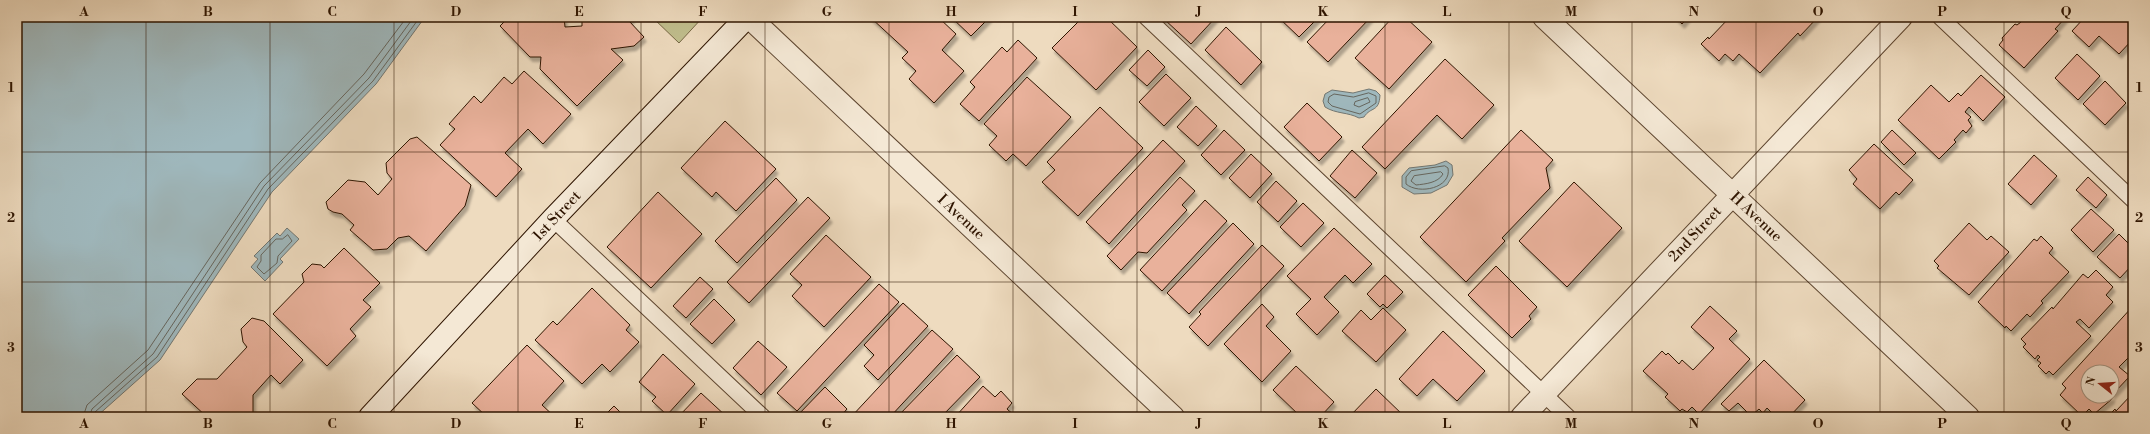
<svg xmlns="http://www.w3.org/2000/svg" width="2150" height="434" font-family="'Libre Bodoni',serif">
<defs>
<filter id="shadow"><feDropShadow dx="2.5" dy="4.5" stdDeviation="1" flood-color="#0004"/></filter>
</defs>
<rect width="100%" height="100%" fill="#eedbbf"/>
<filter id="stains"><feTurbulence type="fractalNoise" baseFrequency=".005" numOctaves="4"/><feColorMatrix values="0 0 0 0 .2 0 0 0 0 .09 0 0 0 0 .02 0 0 0 .5 -.17"/></filter>
<radialGradient id="worn" r=".72"><stop offset=".6" stop-color="#630" stop-opacity="0"/><stop offset="1" stop-color="#630" stop-opacity=".3"/></radialGradient>
<path fill="#c0be8d" stroke="#776946" d="M652 17H703L679 43Z"/>
<g fill="#9fb8bd" stroke="#727671">
<path d="M17 17H425L376 84 272 192 160 360 96 417H17Z"/>
<path d="M1369 89 1376 91 1380 95C1379 113 1371 106 1364 117L1359 118C1348 112 1336 114 1325 107L1323 101 1325 94 1332 90 1353 93Z"/>
<path d="M1446 161 1452 165 1453 175 1447 185 1431 193 1414 194 1402 187V176L1409 168 1435 165Z"/>
<path d="M287 228 299 239 280 259 283 262 265 281 251 267 258 259 254 256 277 233 280 236Z"/>
</g>
<g fill="none" stroke-linecap="round" stroke-linejoin="round">
<g stroke="#66665e" stroke-width="1">
<path d="M1369 93 1376 96V103L1360 114 1332 106 1328 102 1329 97 1334 94 1353 97Z"/>
<path d="M1368 98 1370 102 1359 107 1354 105 1355 102Z"/>
<path d="M1445 166 1448 168C1452 188 1419 195 1406 184V177L1411 171Z"/>
<path d="M1441 172 1443 174C1438 183 1425 184 1416 185L1411 181 1414 176Z"/>
<path d="M288 235 292 241 278 256 277 263 264 274 257 267 261 261V255L276 239H282Z"/>
<path d="M83 417 87 405 148 350 260 183 364 74 407 17"/>
<path d="M89 417 92 409 153 354 264 186 369 78 414 17"/>
<path d="M94 417 95 412 157 357 268 189 373 81 420 17"/>
</g>
</g>
<g fill="#e9b19b" stroke="#2e1400" fill-rule="evenodd" filter="url(#shadow)">
<path d="M509 17H564L565 27 582 26V17H633L629 21 644 37 634 46 611 49 623 60 577 106 540 69 541 57H530L500 26Z"/>
<path d="M870 17H938L956 34 942 50 964 71 934 103 909 79 916 71 902 58 908 52Z"/>
<path d="M951 17H990L971 36Z"/>
<path d="M1083 17H1106L1137 47 1096 90 1052 48Z"/>
<path d="M1156 17H1216L1191 44 1164 19 1159 20Z"/>
<path d="M1278 17H1319L1299 37Z"/>
<path d="M1331 17H1371L1328 62 1307 42Z"/>
<path d="M1393 17H1405L1432 42 1389 89 1355 58Z"/>
<path d="M1675 17H1688L1682 24Z"/>
<path d="M1730 17H1818L1800 36 1798 33 1760 73 1739 54 1733 61 1725 54 1719 61 1701 44 1708 37 1709 39Z"/>
<path d="M2016 17H2066L2055 29 2058 31 2024 68 1999 45 2003 40 2002 38 2015 24 2017 25 2021 22Z"/>
<path d="M2085 17H2133V39L2119 54 2099 36 2089 47 2072 31Z"/>
<path d="M1226 27 1262 62 1241 85 1205 50Z"/>
<path d="M1018 40 1037 58 979 121 960 104 975 87 970 82 1002 47 1007 52Z"/>
<path d="M1148 50 1165 67 1147 86 1129 70Z"/>
<path d="M2077 54 2100 76 2078 100 2055 78Z"/>
<path d="M1445 59 1494 105 1462 139 1437 115 1385 169 1362 147Z"/>
<path d="M524 71 571 114 543 144 528 129 505 153 522 169 496 197 440 145 455 129 449 124 474 96 481 103 504 77 512 84Z"/>
<path d="M1166 74 1191 98 1164 126 1139 102Z"/>
<path d="M1981 75 2005 97 1983 121 1969 107 1965 112 1971 117 1968 120 1972 126 1966 133 1963 130 1954 140 1956 142 1939 159 1898 120 1931 85 1949 102 1958 93 1961 96Z"/>
<path d="M1027 77 1071 117 1026 166 1013 154 1006 161 989 145 997 136 984 124Z"/>
<path d="M2105 81 2126 103 2105 125 2083 104Z"/>
<path d="M1307 103 1342 137 1319 161 1284 127Z"/>
<path d="M1196 106 1217 126 1198 146 1177 127Z"/>
<path d="M1100 107 1143 148 1078 216 1042 182 1055 170 1047 162Z"/>
<path d="M725 121 776 169 736 211 716 192 712 197 681 168Z"/>
<path d="M1224 130 1245 150 1221 175 1201 155Z"/>
<path d="M1521 130 1553 160 1546 168 1550 188 1502 238 1505 241 1466 282 1420 237Z"/>
<path d="M1892 130 1916 153 1904 165 1881 142Z"/>
<path d="M417 137 471 185 465 206 426 251 409 236 398 238 387 249 373 250 350 230 354 225 342 214 333 212 328 209 326 202 348 180 365 182 378 195 392 179 387 173 386 163 410 139Z"/>
<path d="M1163 140 1185 161 1109 244 1086 222Z"/>
<path d="M1874 144 1913 180 1899 195 1896 192 1880 209 1853 184 1857 179 1849 170Z"/>
<path d="M1352 150 1377 173 1355 198 1330 176Z"/>
<path d="M1251 154 1272 174 1250 198 1229 178Z"/>
<path d="M2034 155 2057 176 2031 205 2008 184Z"/>
<path d="M1180 177 1195 191 1182 205 1187 210 1147 253 1138 252 1121 270 1107 256Z"/>
<path d="M2088 177 2107 195 2096 208 2076 190Z"/>
<path d="M776 178 797 200 737 263 715 241Z"/>
<path d="M1276 181 1297 201 1278 222 1257 202Z"/>
<path d="M1574 182 1622 228 1567 287 1519 241Z"/>
<path d="M658 192 702 234 651 288 607 247Z"/>
<path d="M808 197 830 218 749 303 727 282Z"/>
<path d="M1205 200 1227 221 1162 291 1140 270Z"/>
<path d="M1303 203 1324 223 1301 247 1280 227Z"/>
<path d="M2091 209 2114 230 2093 252 2071 230Z"/>
<path d="M1233 223 1254 244 1189 314 1167 293Z"/>
<path d="M1969 223 1987 240 1991 236 2009 252 1969 295 1937 268 1939 266 1934 261Z"/>
<path d="M1334 228 1372 264 1353 283 1345 275 1324 297 1339 312 1317 335 1296 314 1311 299 1287 276Z"/>
<path d="M2119 234 2133 248V264L2120 278 2097 257Z"/>
<path d="M826 235 871 277 824 327 792 296 802 285 790 274Z"/>
<path d="M2041 236 2053 248 2049 253 2069 272 2041 301 2043 303 2030 317 2027 314 2011 331 2006 326 2005 328 1978 302 2034 239 2037 241Z"/>
<path d="M1262 245 1284 266 1208 346 1189 327 1201 314 1199 312Z"/>
<path d="M344 248 380 283 363 300 371 307 350 329 356 336 327 366 273 314 304 282 302 274 312 264 321 265 324 268Z"/>
<path d="M1496 266 1537 307 1529 316 1531 319 1512 338 1468 295Z"/>
<path d="M2096 270 2113 287 2106 295 2113 302 2089 328 2080 319 2076 322 2091 336 2053 375 2049 371 2046 374 2038 366 2041 363 2037 360 2040 357 2038 355 2035 359 2023 347 2026 344 2021 339 2052 307 2053 309 2083 274 2088 278Z"/>
<path d="M1385 275 1403 292 1387 308 1383 304 1380 307 1367 294Z"/>
<path d="M700 277 713 289 686 318 673 306Z"/>
<path d="M879 284 899 302 797 411 777 393Z"/>
<path d="M592 288 630 325 626 330 639 342 610 372 602 364 582 384 535 340 553 321 557 325Z"/>
<path d="M714 299 735 320 712 344 690 324Z"/>
<path d="M903 303 928 326 878 380 864 366 874 355 864 345Z"/>
<path d="M1262 304 1274 317 1266 326 1291 351 1262 382 1224 344Z"/>
<path d="M1710 306 1737 331 1729 339 1750 359 1699 414 1692 407 1687 412 1682 409 1680 411 1665 397 1668 394 1643 371 1662 351 1666 355 1668 353 1679 364 1682 360 1693 370 1714 348 1691 327Z"/>
<path d="M2133 306V353L2119 367 2130 376 2112 395V399L2094 414 2089 409 2082 416 2060 395 2066 388 2062 384ZM2088 372H2112V396H2088Z"/>
<path d="M1383 308 1406 330 1376 362 1342 331 1361 310 1371 320Z"/>
<path d="M252 318 264 321 303 360 280 384 271 375 253 395V413L257 417H207L182 394 197 379H217L247 347 243 342 241 329Z"/>
<path d="M932 330 953 349 890 417H851Z"/>
<path d="M1443 331 1485 371 1457 401 1433 379 1417 396 1399 379Z"/>
<path d="M758 341 787 367 761 395 733 368Z"/>
<path d="M527 345 564 381 542 405 555 417H487L472 403Z"/>
<path d="M663 354 695 384 667 415 652 401 656 397 639 382Z"/>
<path d="M957 355 980 377 941 417H897Z"/>
<path d="M1764 360 1805 400 1789 417H1776L1767 408 1763 413 1759 409 1751 416 1738 403 1729 411 1721 404Z"/>
<path d="M1296 366 1334 402 1320 417H1301L1273 390Z"/>
<path d="M983 386 995 397 1001 391 1012 403 1007 409 1016 417H955Z"/>
<path d="M825 387 847 409 840 417H796Z"/>
<path d="M1376 389 1405 417H1349Z"/>
<path d="M701 393 727 417H678Z"/>
<path d="M2133 393V417H2107L2115 409 2116 411Z"/>
<path d="M614 406 625 417H603Z"/>
</g>
<g fill="none" stroke-linecap="round" stroke-linejoin="round">
<defs>
<g id="lane">
<path d="M1146 17 1568 417"/>
<path d="M1940 17 2133 200"/>
<path d="M553 219 763 417"/>
</g>
<g id="street">
<path d="M749 17 1173 417"/>
<path d="M1544 17 1968 417"/>
<path d="M1522 417 1901 17"/>
</g>
<path id="secondary" d="M370 417 553 219 747 17"/>
</defs>
<use href="#lane" stroke="#5e4630" stroke-width="17"/>
<use href="#street" stroke="#5e4630" stroke-width="24"/>
<use href="#secondary" stroke="#2e1400" stroke-width="24"/>
<use href="#lane" stroke="#f4e8d5" stroke-width="15"/>
<use href="#street" stroke="#f4e8d5" stroke-width="22"/>
<use href="#secondary" stroke="#f4e8d5" stroke-width="22"/>
</g>
<path fill="none" stroke="#2e1400" stroke-width="1" stroke-opacity="0.55" d="M146 17V417M270 17V417M394 17V417M518 17V417M641 17V417M765 17V417M889 17V417M1013 17V417M1137 17V417M1261 17V417M1385 17V417M1509 17V417M1632 17V417M1756 17V417M1880 17V417M2004 17V417M17 152H2133M17 282H2133"/>
<g text-anchor="middle" dominant-baseline="central" stroke-width="3.5" stroke-linejoin="round" paint-order="stroke">
<g font-size="15" fill="#2e1400" stroke="#f4e8d5">
<text transform="translate(557 216) rotate(-47)">1st Street</text>
<text transform="translate(961 217) rotate(43)">I Avenue</text>
<text transform="translate(1756 217) rotate(43)">H Avenue</text>
<text transform="translate(1695 234) rotate(-47)">2nd Street</text>
</g>
</g>
<rect width="2150" height="434" fill="none" stroke="#eedbbf" stroke-width="44"/>
<g transform="translate(2100 384) rotate(287)"><circle r="19" fill="#f4e8d5" stroke="#a59380"/>
<path d="M0-3L7 15L0 10L-7 15Z" fill="#8f2418"/>
<text y="-6" font-size="11" font-weight="bold" text-anchor="middle" fill="#2e1400">N</text>
</g>
<rect x="22" y="22" width="2106" height="390" fill="none" stroke="#2e1400" stroke-width="1.5"/>
<g font-size="13" text-anchor="middle" font-weight="bold" fill="#2e1400">
<text x="84" y="16">A</text>
<text x="208" y="16">B</text>
<text x="332" y="16">C</text>
<text x="456" y="16">D</text>
<text x="579" y="16">E</text>
<text x="703" y="16">F</text>
<text x="827" y="16">G</text>
<text x="951" y="16">H</text>
<text x="1075" y="16">I</text>
<text x="1199" y="16">J</text>
<text x="1323" y="16">K</text>
<text x="1447" y="16">L</text>
<text x="1571" y="16">M</text>
<text x="1694" y="16">N</text>
<text x="1818" y="16">O</text>
<text x="1942" y="16">P</text>
<text x="2066" y="16">Q</text>
<text x="11" y="92">1</text>
<text x="2139" y="92">1</text>
<text x="11" y="222">2</text>
<text x="2139" y="222">2</text>
<text x="11" y="352">3</text>
<text x="2139" y="352">3</text>
<text x="84" y="428">A</text>
<text x="208" y="428">B</text>
<text x="332" y="428">C</text>
<text x="456" y="428">D</text>
<text x="579" y="428">E</text>
<text x="703" y="428">F</text>
<text x="827" y="428">G</text>
<text x="951" y="428">H</text>
<text x="1075" y="428">I</text>
<text x="1199" y="428">J</text>
<text x="1323" y="428">K</text>
<text x="1447" y="428">L</text>
<text x="1571" y="428">M</text>
<text x="1694" y="428">N</text>
<text x="1818" y="428">O</text>
<text x="1942" y="428">P</text>
<text x="2066" y="428">Q</text>
</g>
<rect width="100%" height="100%" filter="url(#stains)"/>
<rect width="100%" height="100%" fill="url(#worn)"/>
</svg>
